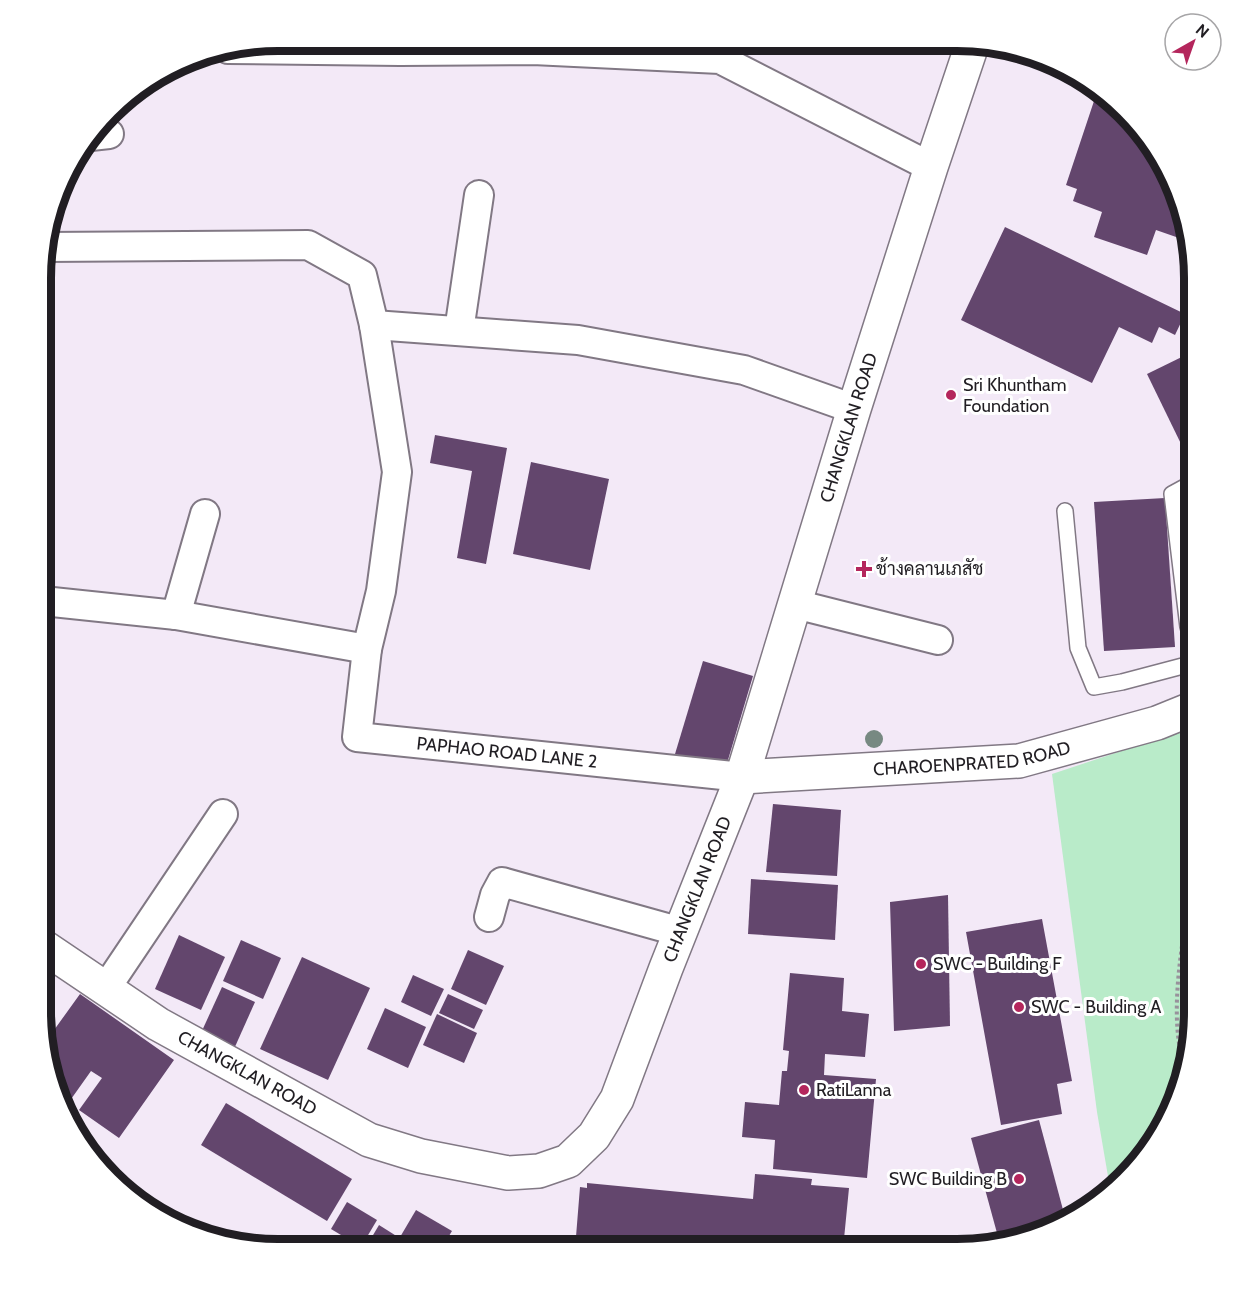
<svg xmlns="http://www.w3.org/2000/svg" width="1235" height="1290" font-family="Cabin,Sarabun,sans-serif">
<rect width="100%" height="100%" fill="#f3e9f7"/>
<path fill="#b9ebc9" d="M1194 727V1028L1163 1131 1110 1188 1097 1112 1052 774Z"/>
<g fill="#63466d">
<path d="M1097 92 1154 146 1182 201 1185 220 1179 238 1156 230 1147 255 1094 237 1102 212 1073 201 1077 189 1066 185Z"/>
<path d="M1005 227 1185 314 1175 335 1159 327 1152 343 1119 327 1092 383 961 320Z"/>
<path d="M1194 351V445L1184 450 1147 374Z"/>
<path d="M435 435 507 448 486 564 457 558 472 471 430 463Z"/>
<path d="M531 462 609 479 590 570 513 554Z"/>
<path d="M1165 498 1175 647 1104 651 1094 502Z"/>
<path d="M703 661 753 676 725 770 675 754Z"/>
<path d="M773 804 841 810 837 876 766 872Z"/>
<path d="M751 879 838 885 835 940 748 934Z"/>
<path d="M948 895 950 1026 894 1031 890 902Z"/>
<path d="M1042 919 1072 1081 1057 1084 1062 1114 1001 1125 966 932Z"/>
<path d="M179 935 225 957 201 1010 155 989Z"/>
<path d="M241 940 281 958 263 999 223 981Z"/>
<path d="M468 950 504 966 486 1005 451 989Z"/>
<path d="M302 957 370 988 328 1080 260 1049Z"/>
<path d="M790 973 844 978 842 1011 869 1014 865 1057 825 1054 824 1075 876 1079 867 1178 773 1169 775 1140 742 1137 745 1102 779 1105 782 1071H787L789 1051 783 1050Z"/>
<path d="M413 975 444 989 431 1016 401 1002Z"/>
<path d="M222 987 255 1002 234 1049 201 1033Z"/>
<path d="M80 994 174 1060 119 1138 79 1110 102 1078 91 1071 69 1102 55 1093 53 1089 44 1044Z"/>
<path d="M448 994 483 1010 474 1029 439 1013Z"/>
<path d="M385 1008 426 1027 408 1068 367 1049Z"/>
<path d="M437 1014 477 1033 464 1063 423 1045Z"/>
<path d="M226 1103 352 1179 327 1221 201 1145Z"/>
<path d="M1039 1120 1066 1221 1043 1232 1000 1244 971 1138Z"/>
<path d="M755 1174 812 1179 811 1185 849 1188 843 1249H659L632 1246 631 1249H575L580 1187 587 1188V1183L753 1199Z"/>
<path d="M347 1202 377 1220 361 1247 331 1229Z"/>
<path d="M416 1210 452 1231 441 1249H393Z"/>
<path d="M379 1225 398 1237 391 1249H369L366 1247Z"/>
</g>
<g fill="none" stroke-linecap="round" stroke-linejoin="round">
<defs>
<g id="lane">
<path d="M1194 482 1172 494 1188 627 1194 633"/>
<path d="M1065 511 1078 648 1094 687 1122 682 1194 663"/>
</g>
<g id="street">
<path d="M228 49 400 51 533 50 720 59 931 167"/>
<path d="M91 136 109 134"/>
<path id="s1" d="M45 247 308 245 362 275 374 325 397 472 381 591 367 649 357 737 742 777"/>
<path d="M374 325 578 340 744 370 854 409"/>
<path d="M459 331 479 195"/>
<path d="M43 601 176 615 367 649"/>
<path d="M795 604 938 640"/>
<path d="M176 615 205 514"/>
<path d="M489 917 495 895 502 882 681 932"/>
<path d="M106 988 223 814"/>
</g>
<g id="secondary">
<path id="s2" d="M742 777 1019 761 1157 723 1194 708"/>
<path id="s3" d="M41 945 158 1024 369 1140 421 1156 508 1173 539 1171 568 1161 594 1136 617 1099 666 968 742 777 854 409 931 167 973 42"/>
</g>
</defs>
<use href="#lane" stroke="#817884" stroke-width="18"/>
<use href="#street" stroke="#817884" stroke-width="32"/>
<use href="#secondary" stroke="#817884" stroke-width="36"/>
<path stroke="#98919b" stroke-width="4" stroke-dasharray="3 3" stroke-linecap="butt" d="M1183 1062C1167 1006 1186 926 1194 868"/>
<use href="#lane" stroke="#fff" stroke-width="15"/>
<use href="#street" stroke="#fff" stroke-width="28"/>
<use href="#secondary" stroke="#fff" stroke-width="33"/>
</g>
<circle fill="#778982" cx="874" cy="739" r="9"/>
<g fill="#b4265c" stroke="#fff" stroke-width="2">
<circle cx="951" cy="395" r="6"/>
<path d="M861 560h6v6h6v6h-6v6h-6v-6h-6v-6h6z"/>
<circle cx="921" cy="964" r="6"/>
<circle cx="1019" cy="1007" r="6"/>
<circle cx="804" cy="1090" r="6"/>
<circle cx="1019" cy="1179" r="6"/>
</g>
<g text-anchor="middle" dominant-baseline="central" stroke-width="6" stroke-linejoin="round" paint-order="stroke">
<g font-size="18" fill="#211e23" stroke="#fff" text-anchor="start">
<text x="963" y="385">Sri Khuntham<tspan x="963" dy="21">Foundation</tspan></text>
<text x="876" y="569">ช้างคลานเภสัช</text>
<text x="933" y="964">SWC - Building F</text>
<text x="1031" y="1007">SWC - Building A</text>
<text x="816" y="1090">RatiLanna</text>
<text x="1007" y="1179" text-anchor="end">SWC Building B</text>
</g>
<g font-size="18" fill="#211e23" stroke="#fff">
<text stroke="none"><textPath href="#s3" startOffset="1377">CHANGKLAN ROAD</textPath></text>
<text stroke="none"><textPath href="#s1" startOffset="944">PAPHAO ROAD LANE 2</textPath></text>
<text stroke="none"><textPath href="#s2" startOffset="231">CHAROENPRATED ROAD</textPath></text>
<text stroke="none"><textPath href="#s3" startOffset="891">CHANGKLAN ROAD</textPath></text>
<text stroke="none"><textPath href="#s3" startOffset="243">CHANGKLAN ROAD</textPath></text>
</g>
</g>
<path d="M0 0H1235V1290H0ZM278 51H957A227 227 0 0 1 1184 278V1012A227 227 0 0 1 957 1239H278A227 227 0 0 1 51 1012V278A227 227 0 0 1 278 51Z" fill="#fff" fill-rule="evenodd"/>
<path fill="none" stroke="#211e23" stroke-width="8" d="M278 51H957A227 227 0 0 1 1184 278V1012A227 227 0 0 1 957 1239H278A227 227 0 0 1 51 1012V278A227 227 0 0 1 278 51Z"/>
<g transform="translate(1193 42) rotate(40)"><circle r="28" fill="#ffffff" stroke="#a6a5a7" stroke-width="1.5"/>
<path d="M0-4.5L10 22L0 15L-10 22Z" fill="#b4265c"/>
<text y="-9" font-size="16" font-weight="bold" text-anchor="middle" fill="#211e23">N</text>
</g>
</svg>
